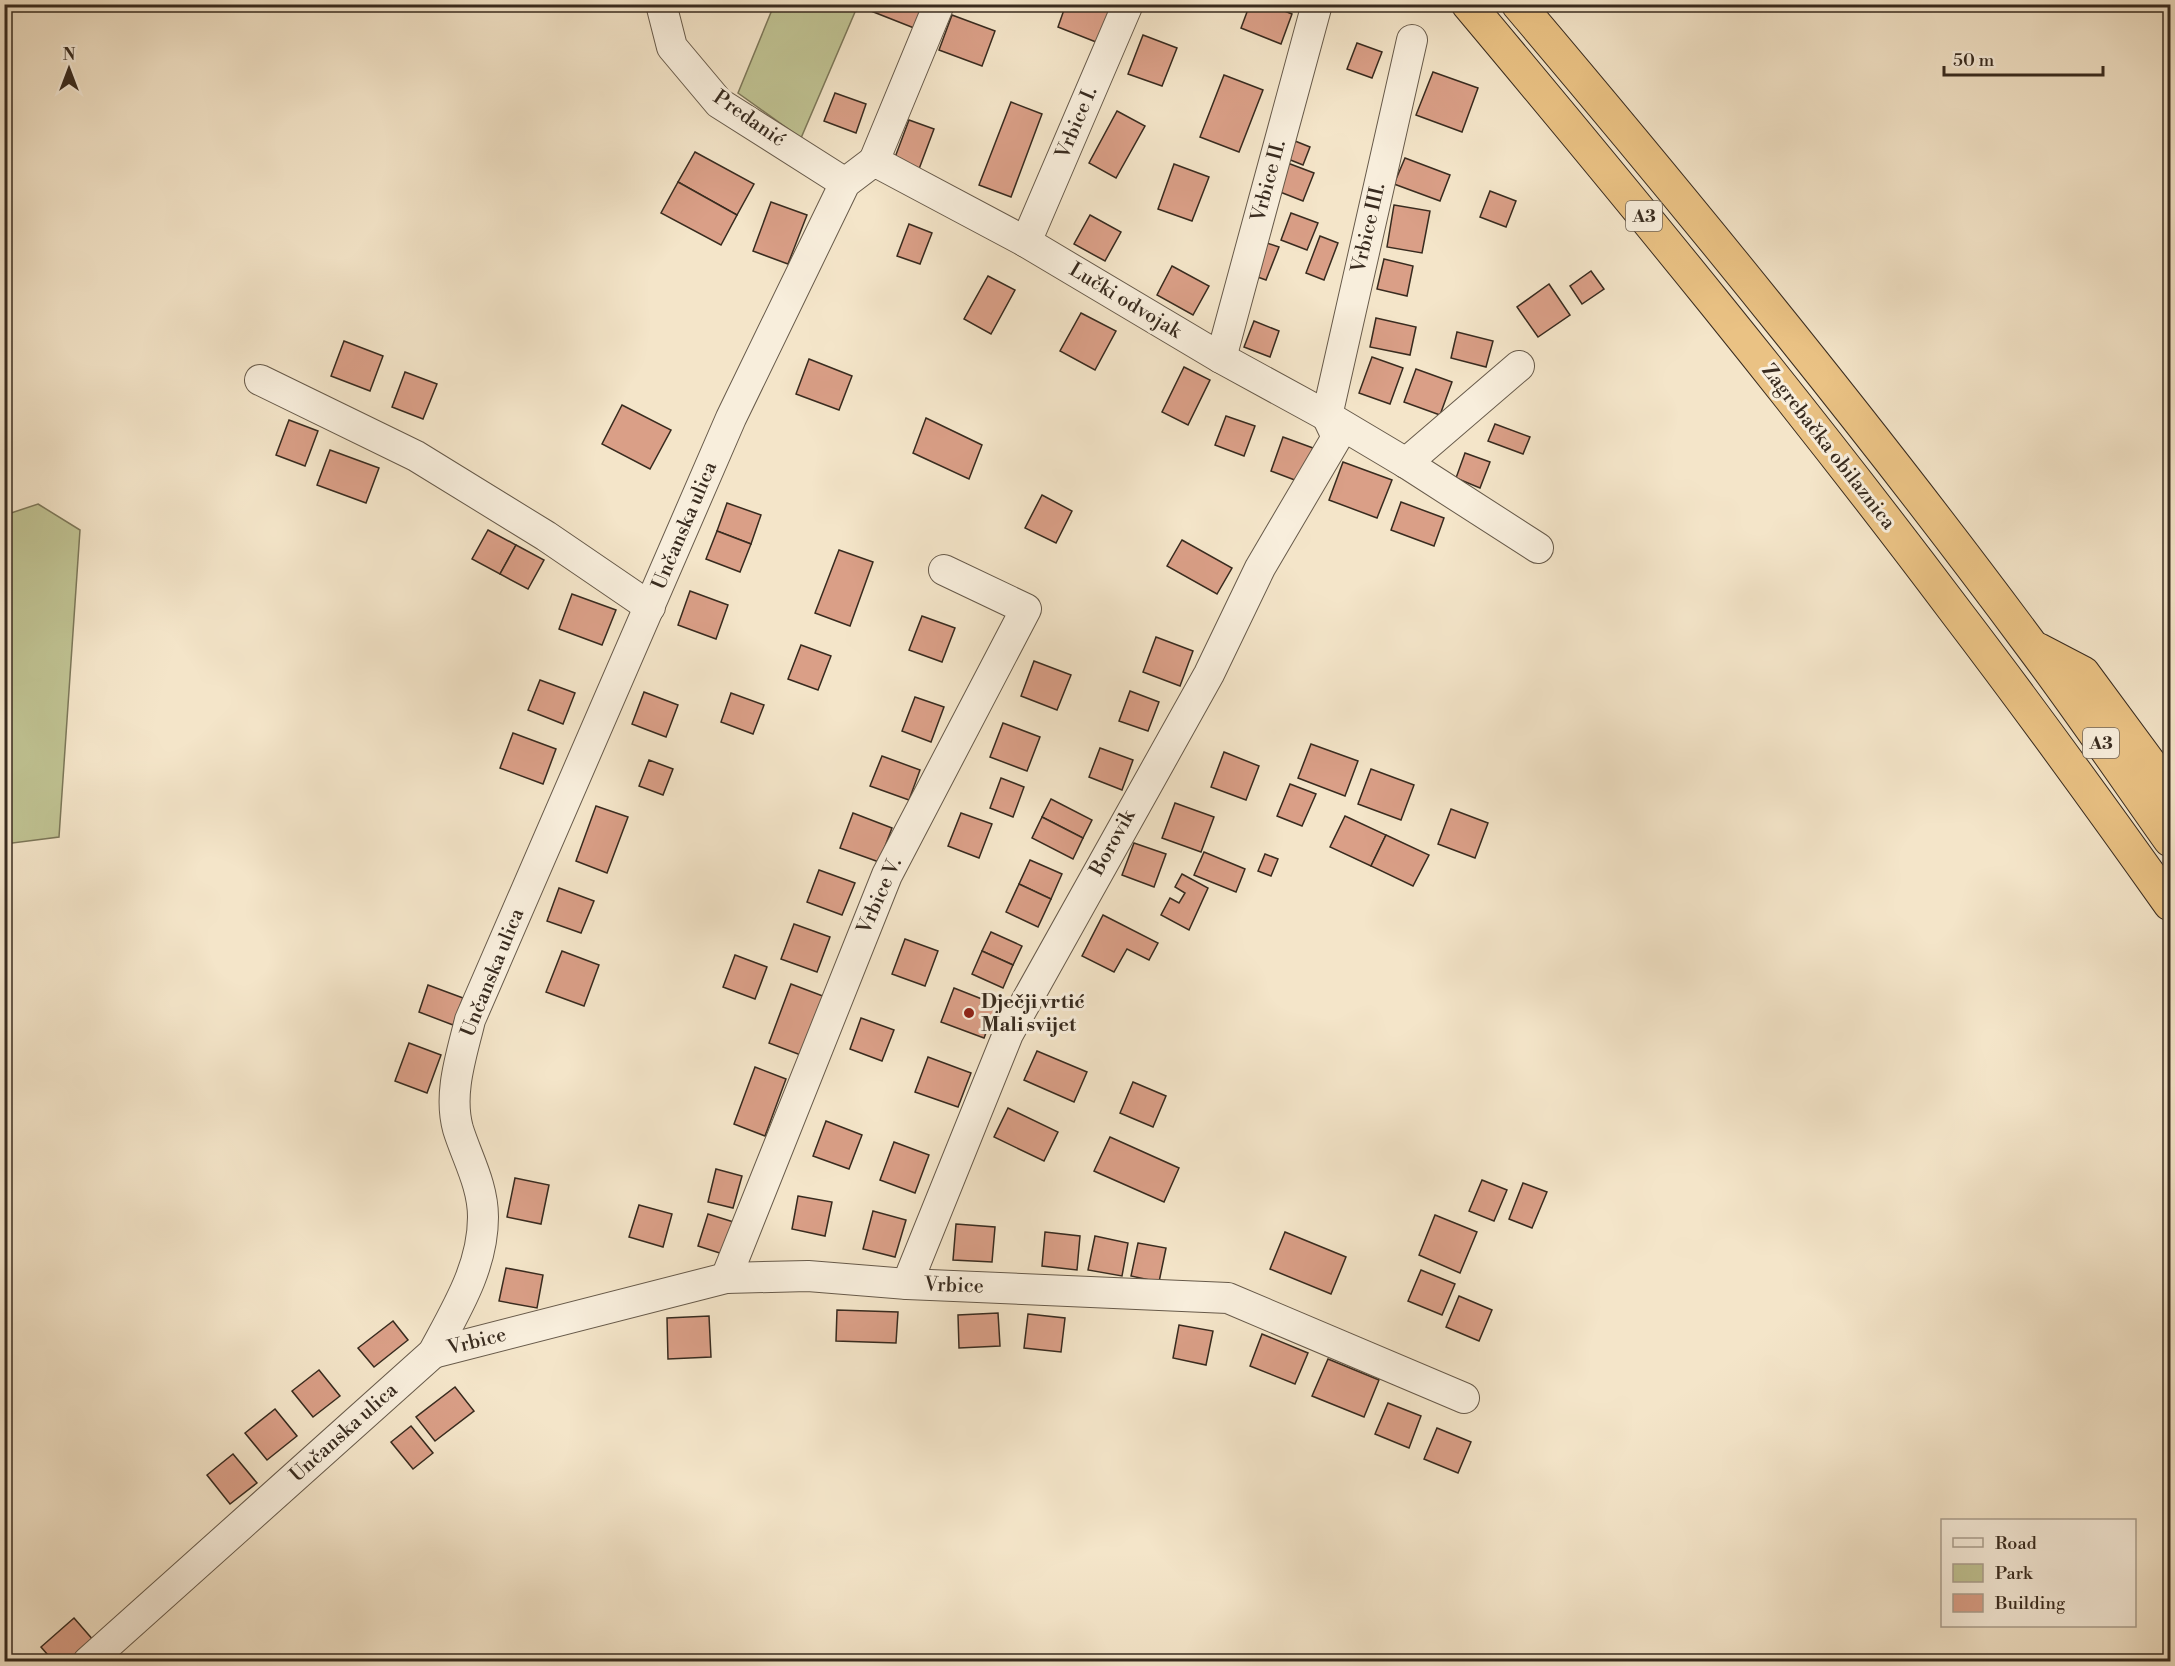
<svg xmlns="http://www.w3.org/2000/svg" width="2175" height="1666" viewBox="0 0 2175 1666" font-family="'Libre Bodoni',serif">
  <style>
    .green { fill: #c0c393; stroke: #7c7759; stroke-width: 1.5 }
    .building { fill: #da9f87; stroke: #382b1f; stroke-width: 1.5 }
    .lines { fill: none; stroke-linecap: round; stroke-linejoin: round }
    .minor-casing { stroke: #675a4a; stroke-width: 32 }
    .highway-casing { stroke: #382b1f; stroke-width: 35 }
    .minor { stroke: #f8eedc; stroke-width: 30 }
    .highway { stroke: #eac284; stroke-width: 33 }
    .poi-dot { fill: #8f2418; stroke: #f8eedc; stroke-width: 2 }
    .labels { text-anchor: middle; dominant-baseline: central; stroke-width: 6; stroke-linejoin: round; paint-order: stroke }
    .shield { fill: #f8eedc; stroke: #726658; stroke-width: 1.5 }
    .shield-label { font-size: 18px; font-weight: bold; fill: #382b1f }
    .street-label { font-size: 20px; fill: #382b1f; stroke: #f8eedc }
    .poi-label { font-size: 20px; font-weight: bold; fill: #382b1f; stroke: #f8eedc; text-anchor: start }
  </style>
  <rect width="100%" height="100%" fill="#f4e5c9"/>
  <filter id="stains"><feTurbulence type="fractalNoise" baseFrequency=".00333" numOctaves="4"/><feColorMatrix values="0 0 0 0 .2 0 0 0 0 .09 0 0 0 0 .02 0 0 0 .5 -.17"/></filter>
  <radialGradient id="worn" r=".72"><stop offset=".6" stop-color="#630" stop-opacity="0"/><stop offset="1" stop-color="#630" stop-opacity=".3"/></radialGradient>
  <g class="green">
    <path d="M774 5H858L801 138 738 93Z"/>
    <path d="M38 504 80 530 59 837 5 844V515Z"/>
  </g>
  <g class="building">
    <path d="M874 4H923L914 28 871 11Z"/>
    <path d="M1066 4H1103L1114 9 1101 44 1058 27Z"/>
    <path d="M1250 4H1267L1292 14 1281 44 1241 28Z"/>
    <path d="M952 15 995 31 982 66 939 50Z"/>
    <path d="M1143 35 1177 48 1162 86 1128 74Z"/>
    <path d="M1357 43 1382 52 1372 78 1347 69Z"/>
    <path d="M1433 72 1478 88 1462 132 1416 115Z"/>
    <path d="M1224 75 1263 90 1239 152 1200 137Z"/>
    <path d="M835 93 866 104 856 133 824 121Z"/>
    <path d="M1011 102 1042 114 1011 197 979 185Z"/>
    <path d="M1117 111 1145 126 1116 178 1089 163Z"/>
    <path d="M909 120 934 129 919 169 894 160Z"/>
    <path d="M1290 139 1310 147 1303 165 1283 157Z"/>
    <path d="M695 152 754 184 737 215 678 182Z"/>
    <path d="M1405 158 1450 175 1440 201 1394 184Z"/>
    <path d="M1285 162 1314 173 1303 201 1275 190Z"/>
    <path d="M1174 164 1209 177 1192 221 1158 209Z"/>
    <path d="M678 182 737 215 721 245 661 213Z"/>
    <path d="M1490 191 1516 201 1506 227 1480 217Z"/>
    <path d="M771 202 807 215 788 264 753 251Z"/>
    <path d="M1394 205 1430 211 1422 253 1387 247Z"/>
    <path d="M1291 213 1318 223 1307 250 1281 240Z"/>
    <path d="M1090 215 1121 232 1105 261 1074 244Z"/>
    <path d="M909 224 932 233 920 264 897 256Z"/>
    <path d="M1320 236 1338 243 1324 280 1306 273Z"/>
    <path d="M1264 242 1279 247 1266 280 1252 275Z"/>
    <path d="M1384 259 1413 266 1407 296 1377 289Z"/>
    <path d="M1172 266 1209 286 1193 315 1157 295Z"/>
    <path d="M1591 271 1604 289 1582 304 1570 286Z"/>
    <path d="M988 276 1015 290 991 334 964 319Z"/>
    <path d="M1549 284 1570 315 1538 337 1517 307Z"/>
    <path d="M1081 313 1116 331 1095 370 1060 351Z"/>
    <path d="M1376 318 1416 327 1410 355 1370 347Z"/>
    <path d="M1254 321 1279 331 1270 357 1244 347Z"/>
    <path d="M1457 332 1493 341 1486 367 1451 358Z"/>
    <path d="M344 341 383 356 370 391 331 376Z"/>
    <path d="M1372 357 1403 368 1390 404 1359 393Z"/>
    <path d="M809 359 852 376 839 410 796 394Z"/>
    <path d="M1184 367 1210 380 1188 425 1162 412Z"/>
    <path d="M1416 369 1452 382 1440 415 1404 402Z"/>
    <path d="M405 372 437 384 423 419 392 407Z"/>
    <path d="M622 405 671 430 650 469 602 444Z"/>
    <path d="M1226 416 1255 426 1244 456 1215 445Z"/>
    <path d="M926 418 982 445 969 479 913 453Z"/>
    <path d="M289 420 318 431 305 466 276 455Z"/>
    <path d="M1495 424 1530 437 1523 454 1488 441Z"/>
    <path d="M1283 437 1313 448 1300 482 1271 471Z"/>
    <path d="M330 450 379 468 366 503 317 485Z"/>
    <path d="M1465 453 1490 462 1480 488 1456 478Z"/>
    <path d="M1343 462 1392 480 1377 518 1329 500Z"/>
    <path d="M1042 495 1072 511 1056 543 1025 528Z"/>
    <path d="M1401 502 1444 518 1434 546 1391 530Z"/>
    <path d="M727 503 761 515 751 544 717 531Z"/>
    <path d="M488 530 516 545 500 574 472 559Z"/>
    <path d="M717 531 751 544 740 572 706 559Z"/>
    <path d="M1182 540 1232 568 1217 594 1167 566Z"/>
    <path d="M516 545 544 560 528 589 500 574Z"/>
    <path d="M839 550 873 562 850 626 815 613Z"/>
    <path d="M690 591 728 605 716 639 678 625Z"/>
    <path d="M572 594 616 610 602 645 559 629Z"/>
    <path d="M922 616 955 628 942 662 909 650Z"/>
    <path d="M1156 637 1193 651 1180 686 1143 672Z"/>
    <path d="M801 645 831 656 818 690 788 679Z"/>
    <path d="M1034 661 1071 675 1057 710 1021 696Z"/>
    <path d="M540 680 575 693 563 724 528 710Z"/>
    <path d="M1130 691 1159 702 1148 731 1119 721Z"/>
    <path d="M644 692 678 705 666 737 632 724Z"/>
    <path d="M731 693 764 705 753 734 721 722Z"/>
    <path d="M915 697 944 707 931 742 902 731Z"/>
    <path d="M1003 723 1040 737 1027 771 990 757Z"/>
    <path d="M513 733 556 749 543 784 500 768Z"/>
    <path d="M1311 744 1358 761 1345 796 1298 778Z"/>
    <path d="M1100 748 1133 760 1122 790 1089 777Z"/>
    <path d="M1224 752 1259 766 1246 800 1211 787Z"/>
    <path d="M882 756 920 770 909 800 870 786Z"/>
    <path d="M649 760 673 769 663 795 639 786Z"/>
    <path d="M1371 769 1414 785 1401 820 1358 804Z"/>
    <path d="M1001 778 1024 787 1013 817 990 808Z"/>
    <path d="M1290 784 1316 794 1302 826 1277 816Z"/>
    <path d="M1051 799 1092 820 1083 838 1042 817Z"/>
    <path d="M1175 803 1214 817 1201 852 1162 838Z"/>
    <path d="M596 806 628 817 607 873 576 861Z"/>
    <path d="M1451 809 1488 823 1475 858 1438 844Z"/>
    <path d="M853 813 892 828 879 862 840 848Z"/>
    <path d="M961 813 992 824 979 858 948 846Z"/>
    <path d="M1345 816 1386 835 1371 866 1330 847Z"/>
    <path d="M1042 817 1083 838 1073 859 1032 838Z"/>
    <path d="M1386 835 1429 855 1413 886 1371 866Z"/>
    <path d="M1134 843 1166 854 1154 887 1122 875Z"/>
    <path d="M1204 852 1245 869 1236 892 1194 875Z"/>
    <path d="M1265 854 1278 859 1271 876 1258 871Z"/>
    <path d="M1030 860 1062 874 1051 899 1019 884Z"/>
    <path d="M819 870 855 883 842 915 807 902Z"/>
    <path d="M1182 874 1208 888 1189 930 1161 915 1170 898 1179 903 1185 893 1175 887Z"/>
    <path d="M1019 884 1051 899 1038 927 1006 912Z"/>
    <path d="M559 888 594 901 581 933 547 921Z"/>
    <path d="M1103 915 1158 943 1149 960 1127 949 1114 972 1082 956Z"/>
    <path d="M794 924 830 937 817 972 781 959Z"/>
    <path d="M991 932 1022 946 1013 965 982 951Z"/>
    <path d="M905 939 938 951 925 986 892 974Z"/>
    <path d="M562 951 599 965 584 1006 546 992Z"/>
    <path d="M982 951 1013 965 1003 988 972 974Z"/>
    <path d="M735 955 767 967 755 999 723 987Z"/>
    <path d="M791 984 828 998 806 1057 769 1043Z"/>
    <path d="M428 985 463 998 453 1025 419 1012Z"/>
    <path d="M954 988 997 1005 984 1038 941 1022Z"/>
    <path d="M861 1018 894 1030 882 1061 850 1049Z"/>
    <path d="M409 1043 441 1055 427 1093 395 1081Z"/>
    <path d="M1037 1051 1087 1072 1074 1102 1024 1080Z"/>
    <path d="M928 1057 971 1073 958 1107 915 1092Z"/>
    <path d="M755 1067 786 1079 765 1136 734 1124Z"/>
    <path d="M1133 1082 1166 1096 1153 1127 1120 1113Z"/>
    <path d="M1008 1108 1058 1132 1044 1161 994 1137Z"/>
    <path d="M826 1121 862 1135 849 1169 813 1156Z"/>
    <path d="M1110 1137 1179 1168 1164 1202 1094 1171Z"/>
    <path d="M894 1142 929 1155 915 1193 880 1180Z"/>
    <path d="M716 1169 742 1176 733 1208 708 1202Z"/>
    <path d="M515 1178 549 1185 541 1224 507 1217Z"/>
    <path d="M1482 1180 1507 1190 1494 1221 1469 1211Z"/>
    <path d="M1523 1183 1547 1192 1532 1228 1509 1219Z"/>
    <path d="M798 1196 832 1202 825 1236 792 1229Z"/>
    <path d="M639 1205 672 1214 663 1247 629 1237Z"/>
    <path d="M873 1211 906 1220 895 1257 863 1249Z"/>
    <path d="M708 1214 740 1224 729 1256 698 1246Z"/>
    <path d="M1435 1215 1477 1232 1460 1273 1419 1255Z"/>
    <path d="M956 1224 995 1227 992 1262 953 1260Z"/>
    <path d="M1045 1232 1080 1236 1077 1270 1042 1266Z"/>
    <path d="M1285 1232 1346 1257 1331 1294 1270 1269Z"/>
    <path d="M1095 1236 1128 1243 1122 1276 1088 1270Z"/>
    <path d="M1138 1243 1166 1248 1159 1282 1131 1276Z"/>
    <path d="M506 1268 543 1275 537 1308 499 1301Z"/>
    <path d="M1421 1270 1455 1284 1442 1315 1408 1301Z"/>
    <path d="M1459 1296 1492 1310 1479 1341 1446 1327Z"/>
    <path d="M837 1310 898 1312 896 1343 836 1341Z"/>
    <path d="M998 1313 1000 1346 959 1348 958 1315Z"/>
    <path d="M1028 1314 1065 1318 1061 1352 1024 1348Z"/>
    <path d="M709 1316 711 1357 668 1359 667 1318Z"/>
    <path d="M393 1321 408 1340 374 1367 358 1348Z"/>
    <path d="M1179 1325 1213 1331 1206 1365 1173 1358Z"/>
    <path d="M1262 1334 1308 1353 1295 1384 1250 1366Z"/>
    <path d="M1328 1359 1379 1380 1364 1417 1312 1396Z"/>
    <path d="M319 1370 340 1396 313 1417 292 1391Z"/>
    <path d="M455 1387 474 1411 435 1441 416 1417Z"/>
    <path d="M1388 1403 1421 1416 1409 1448 1375 1434Z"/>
    <path d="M275 1409 297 1436 267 1460 245 1433Z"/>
    <path d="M411 1426 433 1453 413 1469 391 1442Z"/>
    <path d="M1437 1428 1471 1442 1458 1473 1424 1459Z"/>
    <path d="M233 1454 257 1483 230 1504 207 1475Z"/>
    <path d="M74 1618 94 1641 70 1662H54L41 1647Z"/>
  </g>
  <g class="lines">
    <g class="minor-casing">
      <g id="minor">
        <path d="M661 4 672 47 719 103 845 183"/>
        <path d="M874 161 939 4"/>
        <path d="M1026 242 1128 4"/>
        <path d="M1221 358 1317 4"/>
        <path d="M260 380 416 456 546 536 650 607"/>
        <path d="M1406 463 1519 366"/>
        <path d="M726 1278 887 875 1026 609 944 570"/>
        <path d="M907 1284 1008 1034 1209 674 1260 568 1337 437 1327 416 1412 40"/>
        <path d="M433 1353 726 1278 808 1276 907 1284 1228 1298 1464 1398"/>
        <path d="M88 1662 433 1353C456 1310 483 1267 483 1217 483 1185 467 1158 458 1129 448 1093 462 1054 470 1020L731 418 845 183 874 161 1026 242 1221 358 1327 416 1406 463 1538 548"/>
      </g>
    </g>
    <g class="highway-casing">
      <g id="highway">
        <path d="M1468 4C1634 202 1798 402 1953 608 2027 705 2099 804 2170 904"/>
        <path d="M1518 4C1695 213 1868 425 2031 645 2079 709 2124 775 2170 840"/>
        <path d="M2039 650 2083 673 2170 791"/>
      </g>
    </g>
    <use href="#minor" class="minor"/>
    <use href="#highway" class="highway"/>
  </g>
  <circle class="poi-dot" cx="969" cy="1013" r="6"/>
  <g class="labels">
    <g class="shield">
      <rect x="1626" y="201" width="36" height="30" rx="4.5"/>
      <rect x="2083" y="728" width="36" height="30" rx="4.5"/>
    </g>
    <g class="shield-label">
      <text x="1644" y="216">A3</text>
      <text x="2101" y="743">A3</text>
    </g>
    <g class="street-label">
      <text transform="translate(749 119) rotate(35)">Predanić</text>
      <text transform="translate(1077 123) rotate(-67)">Vrbice I.</text>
      <text transform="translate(1269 181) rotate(-75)">Vrbice II.</text>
      <text transform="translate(1369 228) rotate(-77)">Vrbice III.</text>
      <text transform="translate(1125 301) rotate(31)">Lučki odvojak</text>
      <text transform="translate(1828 447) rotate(52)">Zagrebačka obilaznica</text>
      <text transform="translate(685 526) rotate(-67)">Unčanska ulica</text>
      <text transform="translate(1113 843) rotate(-61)">Borovik</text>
      <text transform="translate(880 896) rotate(-66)">Vrbice V.</text>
      <text transform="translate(493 973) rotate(-68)">Unčanska ulica</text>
      <text transform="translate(954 1286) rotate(2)">Vrbice</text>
      <text transform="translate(477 1342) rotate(-14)">Vrbice</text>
      <text transform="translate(344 1433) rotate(-42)">Unčanska ulica</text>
    </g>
    <g class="poi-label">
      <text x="981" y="1002">Dječji vrtić<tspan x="981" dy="23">Mali svijet</tspan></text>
    </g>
  </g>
  <rect width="2175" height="1666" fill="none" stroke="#f4e5c9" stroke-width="24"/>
  <rect x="6" y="6" width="2163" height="1654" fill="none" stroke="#382b1f" stroke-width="3"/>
  <rect x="12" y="12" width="2151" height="1642" fill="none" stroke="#382b1f" stroke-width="1.5"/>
  <rect x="1941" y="1519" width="195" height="108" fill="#f8eedc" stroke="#aba090" stroke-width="1.5"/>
  <rect x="1953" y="1538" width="30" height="9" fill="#f8eedc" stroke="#aba090" stroke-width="1.5"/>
  <text x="1995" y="1549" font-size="18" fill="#382b1f">Road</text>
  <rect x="1953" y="1564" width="30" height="18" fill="#c0c393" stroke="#aba090" stroke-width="1.5"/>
  <text x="1995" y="1579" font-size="18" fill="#382b1f">Park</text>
  <rect x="1953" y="1594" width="30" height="18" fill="#da9f87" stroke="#aba090" stroke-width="1.5"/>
  <text x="1995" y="1609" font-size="18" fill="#382b1f">Building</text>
  <g transform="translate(69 69)" stroke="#f8eedc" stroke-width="4.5" paint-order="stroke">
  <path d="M0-4.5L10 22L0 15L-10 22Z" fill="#382b1f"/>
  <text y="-9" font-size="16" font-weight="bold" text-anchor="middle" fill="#382b1f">N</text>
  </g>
  <path d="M1944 66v9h159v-9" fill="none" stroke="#382b1f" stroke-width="3"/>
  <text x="1953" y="66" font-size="18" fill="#382b1f" stroke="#f8eedc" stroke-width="4.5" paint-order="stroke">50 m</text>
  <rect width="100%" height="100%" filter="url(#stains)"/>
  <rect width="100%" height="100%" fill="url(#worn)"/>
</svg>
